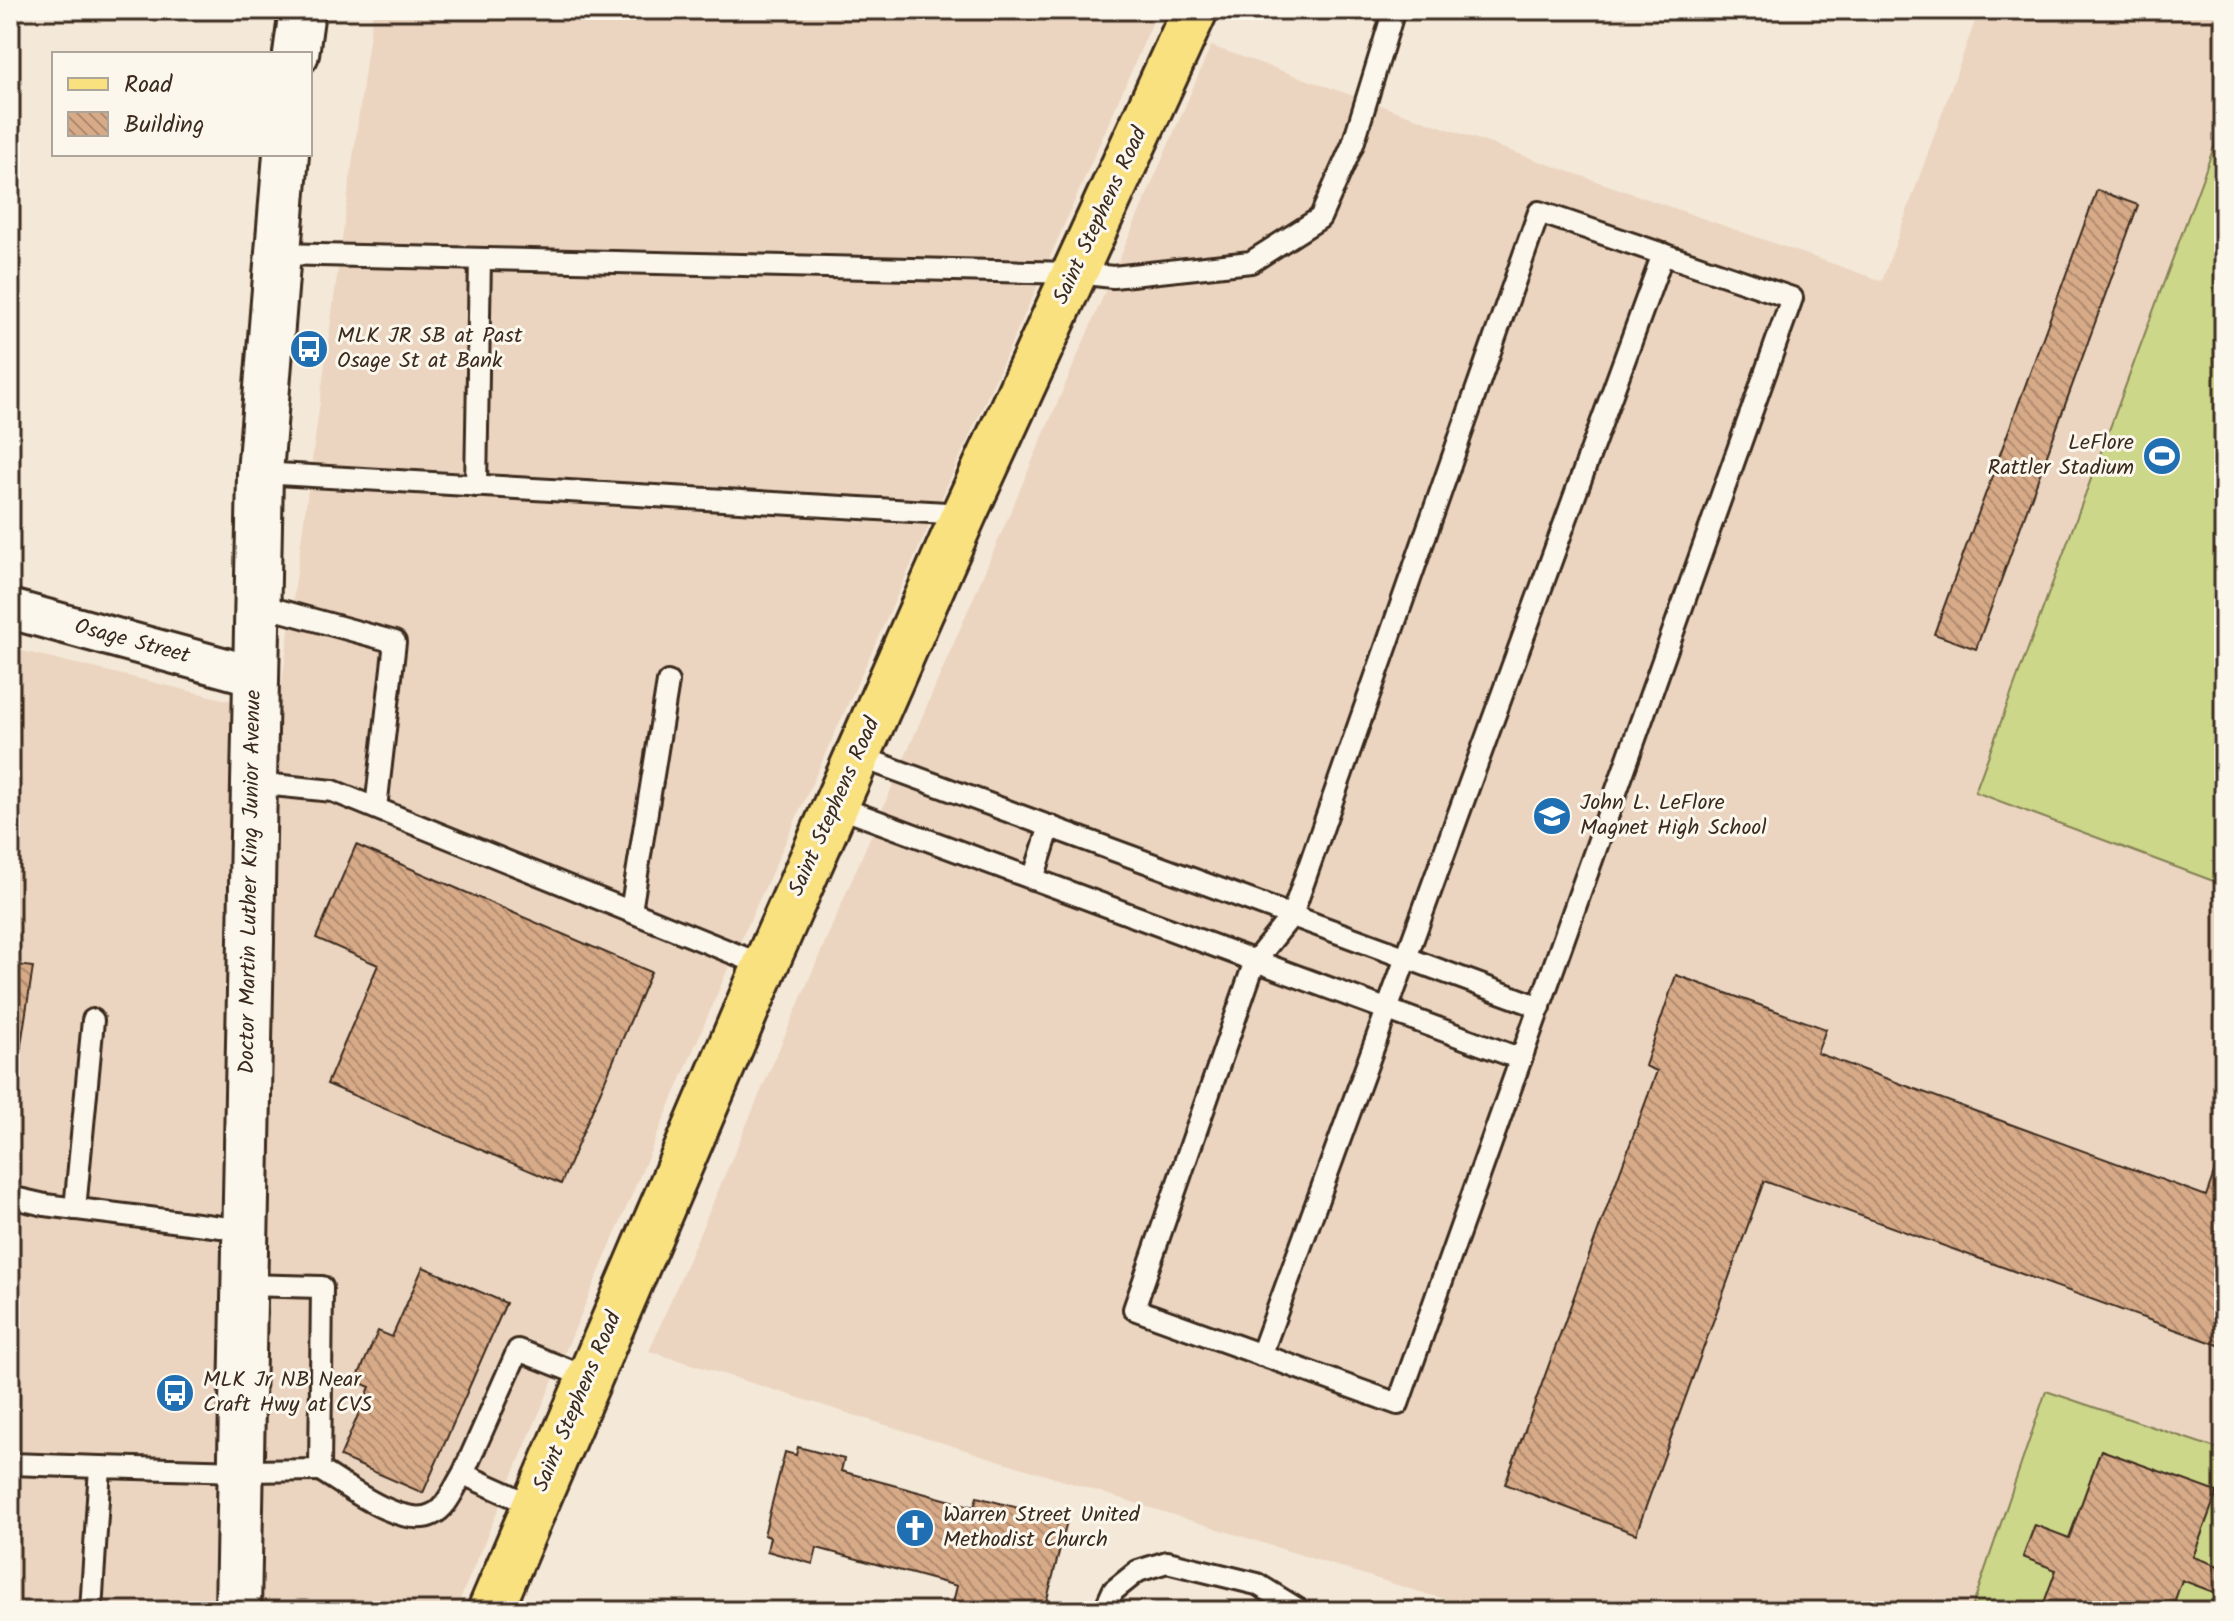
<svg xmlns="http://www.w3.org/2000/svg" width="2234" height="1621" viewBox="0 0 2234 1621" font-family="Kalam,sans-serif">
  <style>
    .built { fill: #ebd5c0 }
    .grass { fill: #ccd78a; stroke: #848054; stroke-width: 2 }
    .building { fill: url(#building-back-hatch); stroke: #3b2a1e; stroke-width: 2 }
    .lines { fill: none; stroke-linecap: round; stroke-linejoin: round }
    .lane-casing { stroke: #3b2a1e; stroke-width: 26 }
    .street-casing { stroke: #3b2a1e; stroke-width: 44 }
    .secondary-casing { stroke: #3b2a1e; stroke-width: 50 }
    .primary-casing { stroke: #3b2a1e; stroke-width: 50 }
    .lane { stroke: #fbf7ec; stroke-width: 20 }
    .street { stroke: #fbf7ec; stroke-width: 38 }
    .secondary { stroke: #fbf7ec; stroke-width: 44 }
    .primary { stroke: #fae180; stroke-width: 44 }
    .labels { text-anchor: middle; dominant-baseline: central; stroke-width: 6; stroke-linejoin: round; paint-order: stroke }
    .street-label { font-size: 22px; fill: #3b2a1e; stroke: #fbf7ec }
    .poi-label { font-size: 22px; fill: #3b2a1e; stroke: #fbf7ec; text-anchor: start }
  </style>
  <defs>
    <pattern id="building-back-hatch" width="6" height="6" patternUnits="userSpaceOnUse" patternTransform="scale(2)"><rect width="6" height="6" fill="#d7aa88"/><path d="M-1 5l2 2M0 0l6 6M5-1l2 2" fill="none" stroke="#b08b6f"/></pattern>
  </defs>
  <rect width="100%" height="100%" fill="#f4e8d8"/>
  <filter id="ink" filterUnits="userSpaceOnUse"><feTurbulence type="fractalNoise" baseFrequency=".0125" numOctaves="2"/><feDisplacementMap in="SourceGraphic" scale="16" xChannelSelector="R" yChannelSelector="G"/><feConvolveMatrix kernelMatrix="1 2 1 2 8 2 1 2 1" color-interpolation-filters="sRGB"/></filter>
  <g filter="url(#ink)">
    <g class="built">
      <path d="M373 10H1158L1033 296 727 971 455 1611H10V648L278 712Z"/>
      <path d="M1979 10H2224V1611H1491L1426 1594 649 1351 1211 46 1882 281Z"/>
    </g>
    <g class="grass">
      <path d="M2224 120V885L1975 792Z"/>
      <path d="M2046 1391 2224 1451V1568L2193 1557 2217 1492 2101 1450 2069 1538 2034 1526 2023 1557 2056 1570 2041 1611H1971Z"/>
      <path d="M2182 1580 2224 1596V1611H2171Z"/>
    </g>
    <g class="building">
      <path d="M2097 190 2138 205 1976 649 1934 634Z"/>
      <path d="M356 845 651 972 561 1184 327 1084 378 965 316 938Z"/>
      <path d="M10 964 33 967 10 1116Z"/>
      <path d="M1676 975 1826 1029 1817 1053 2206 1196 2224 1144V1347L1764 1181 1636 1534 1505 1484 1657 1071 1645 1066Z"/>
      <path d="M423 1267 506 1303 423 1493 340 1457 370 1387 356 1381 378 1331 392 1337Z"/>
      <path d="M798 1447 844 1459 841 1471 974 1507 977 1497 1067 1521 1044 1611H951L957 1586 817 1548 813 1564 767 1551 770 1537 764 1535 785 1452 796 1455Z"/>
      <path d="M2101 1450 2217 1492 2193 1557 2224 1568V1596L2182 1580 2171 1611H2041L2056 1570 2023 1557 2035 1525 2069 1538Z"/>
    </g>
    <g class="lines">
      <g class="lane-casing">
        <g id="lane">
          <path d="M1539 212 1792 298 1398 1404 1134 1309 1255 961 1292 915Z"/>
          <path d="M278 254 1075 273 1113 277 1251 262 1320 218 1353 144 1394 10"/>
          <path d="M260 473 964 514"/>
          <path d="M476 486 480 259"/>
          <path d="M256 604 395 642 376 808"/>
          <path d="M858 756 1540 1007"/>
          <path d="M253 783 333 791 765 966"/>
          <path d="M836 806 1521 1059"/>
          <path d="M1033 879 1050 826"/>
          <path d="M631 911 668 682"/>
          <path d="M10 1197 45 1205 245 1230"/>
          <path d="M75 1209 93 1020"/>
          <path d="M1261 1355 1663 254"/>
          <path d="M10 1464 100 1467"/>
          <path d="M320 1470C345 1485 403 1530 433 1514 447 1508 455 1486 463 1474"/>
          <path d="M534 1506 463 1474 518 1350 589 1378"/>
          <path d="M91 1611 100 1467 241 1471 320 1470 322 1287 244 1285"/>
          <path d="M1104 1611 1113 1591 1138 1571 1167 1562 1257 1584 1301 1611"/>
        </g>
      </g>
      <g class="street-casing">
        <path id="street" d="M10 609 255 676"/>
      </g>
      <g class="secondary-casing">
        <g id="secondary">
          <path d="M296 54 302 10"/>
          <path d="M238 1611 260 473 286 154"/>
        </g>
      </g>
      <g class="primary-casing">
        <path id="primary" d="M490 1611 765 966 964 514 1195 10"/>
      </g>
      <use href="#lane" class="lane"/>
      <use href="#street" class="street"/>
      <use href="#secondary" class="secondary"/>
      <use href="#primary" class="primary"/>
    </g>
  </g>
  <defs>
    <g id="bus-disc" transform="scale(2)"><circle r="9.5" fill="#1f6fb2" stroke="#fbf7ec"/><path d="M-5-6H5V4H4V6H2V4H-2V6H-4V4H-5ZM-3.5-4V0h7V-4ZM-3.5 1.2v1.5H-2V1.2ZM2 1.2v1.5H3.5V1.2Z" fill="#fff"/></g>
    <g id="stadium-disc" transform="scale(2)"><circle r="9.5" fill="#1f6fb2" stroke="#fbf7ec"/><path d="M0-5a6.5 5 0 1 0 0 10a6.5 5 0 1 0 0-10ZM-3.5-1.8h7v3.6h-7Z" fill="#fff"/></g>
    <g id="school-disc" transform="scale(2)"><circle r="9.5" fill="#1f6fb2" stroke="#fbf7ec"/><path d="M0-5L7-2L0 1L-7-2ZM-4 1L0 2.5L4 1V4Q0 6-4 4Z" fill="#fff"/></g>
    <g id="church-disc" transform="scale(2)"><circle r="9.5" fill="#1f6fb2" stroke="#fbf7ec"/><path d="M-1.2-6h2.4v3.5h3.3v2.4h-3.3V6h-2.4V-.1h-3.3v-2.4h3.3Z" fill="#fff"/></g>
  </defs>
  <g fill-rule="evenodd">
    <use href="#bus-disc" x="309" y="349"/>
    <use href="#stadium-disc" x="2162" y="456"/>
    <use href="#school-disc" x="1552" y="816"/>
    <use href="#bus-disc" x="175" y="1393"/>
    <use href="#church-disc" x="915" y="1528"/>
  </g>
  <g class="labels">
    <g class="street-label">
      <text transform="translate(1101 216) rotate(-65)">Saint Stephens Road</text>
      <text transform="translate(132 642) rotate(15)">Osage Street</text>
      <text transform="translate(835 807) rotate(-66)">Saint Stephens Road</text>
      <text transform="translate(251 882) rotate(-89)">Doctor Martin Luther King Junior Avenue</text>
      <text transform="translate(578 1402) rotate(-67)">Saint Stephens Road</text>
    </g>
    <g class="poi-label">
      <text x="337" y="336">MLK JR SB at Past<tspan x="337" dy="25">Osage St at Bank</tspan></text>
      <text x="2134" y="443" text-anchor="end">LeFlore<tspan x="2134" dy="25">Rattler Stadium</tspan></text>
      <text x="1580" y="803">John L. LeFlore<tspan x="1580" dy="25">Magnet High School</tspan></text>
      <text x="203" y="1380">MLK Jr NB Near<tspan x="203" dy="25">Craft Hwy at CVS</tspan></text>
      <text x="943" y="1515">Warren Street United<tspan x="943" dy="25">Methodist Church</tspan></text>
    </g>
  </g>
  <rect width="2234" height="1621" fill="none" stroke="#fbf7ec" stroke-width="40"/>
  <rect x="20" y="20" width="2194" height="1581" fill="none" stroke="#3b2a1e" stroke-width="3" filter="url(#ink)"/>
  <rect x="52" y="52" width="260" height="104" fill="#fbf7ec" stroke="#aea59a" stroke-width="2"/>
  <rect x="68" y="78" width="40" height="12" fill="#fae180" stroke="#aea59a" stroke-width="2"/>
  <text x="124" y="92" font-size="24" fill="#3b2a1e">Road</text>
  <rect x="68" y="112" width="40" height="24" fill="url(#building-back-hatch)" stroke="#aea59a" stroke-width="2"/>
  <text x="124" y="132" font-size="24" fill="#3b2a1e">Building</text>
</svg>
